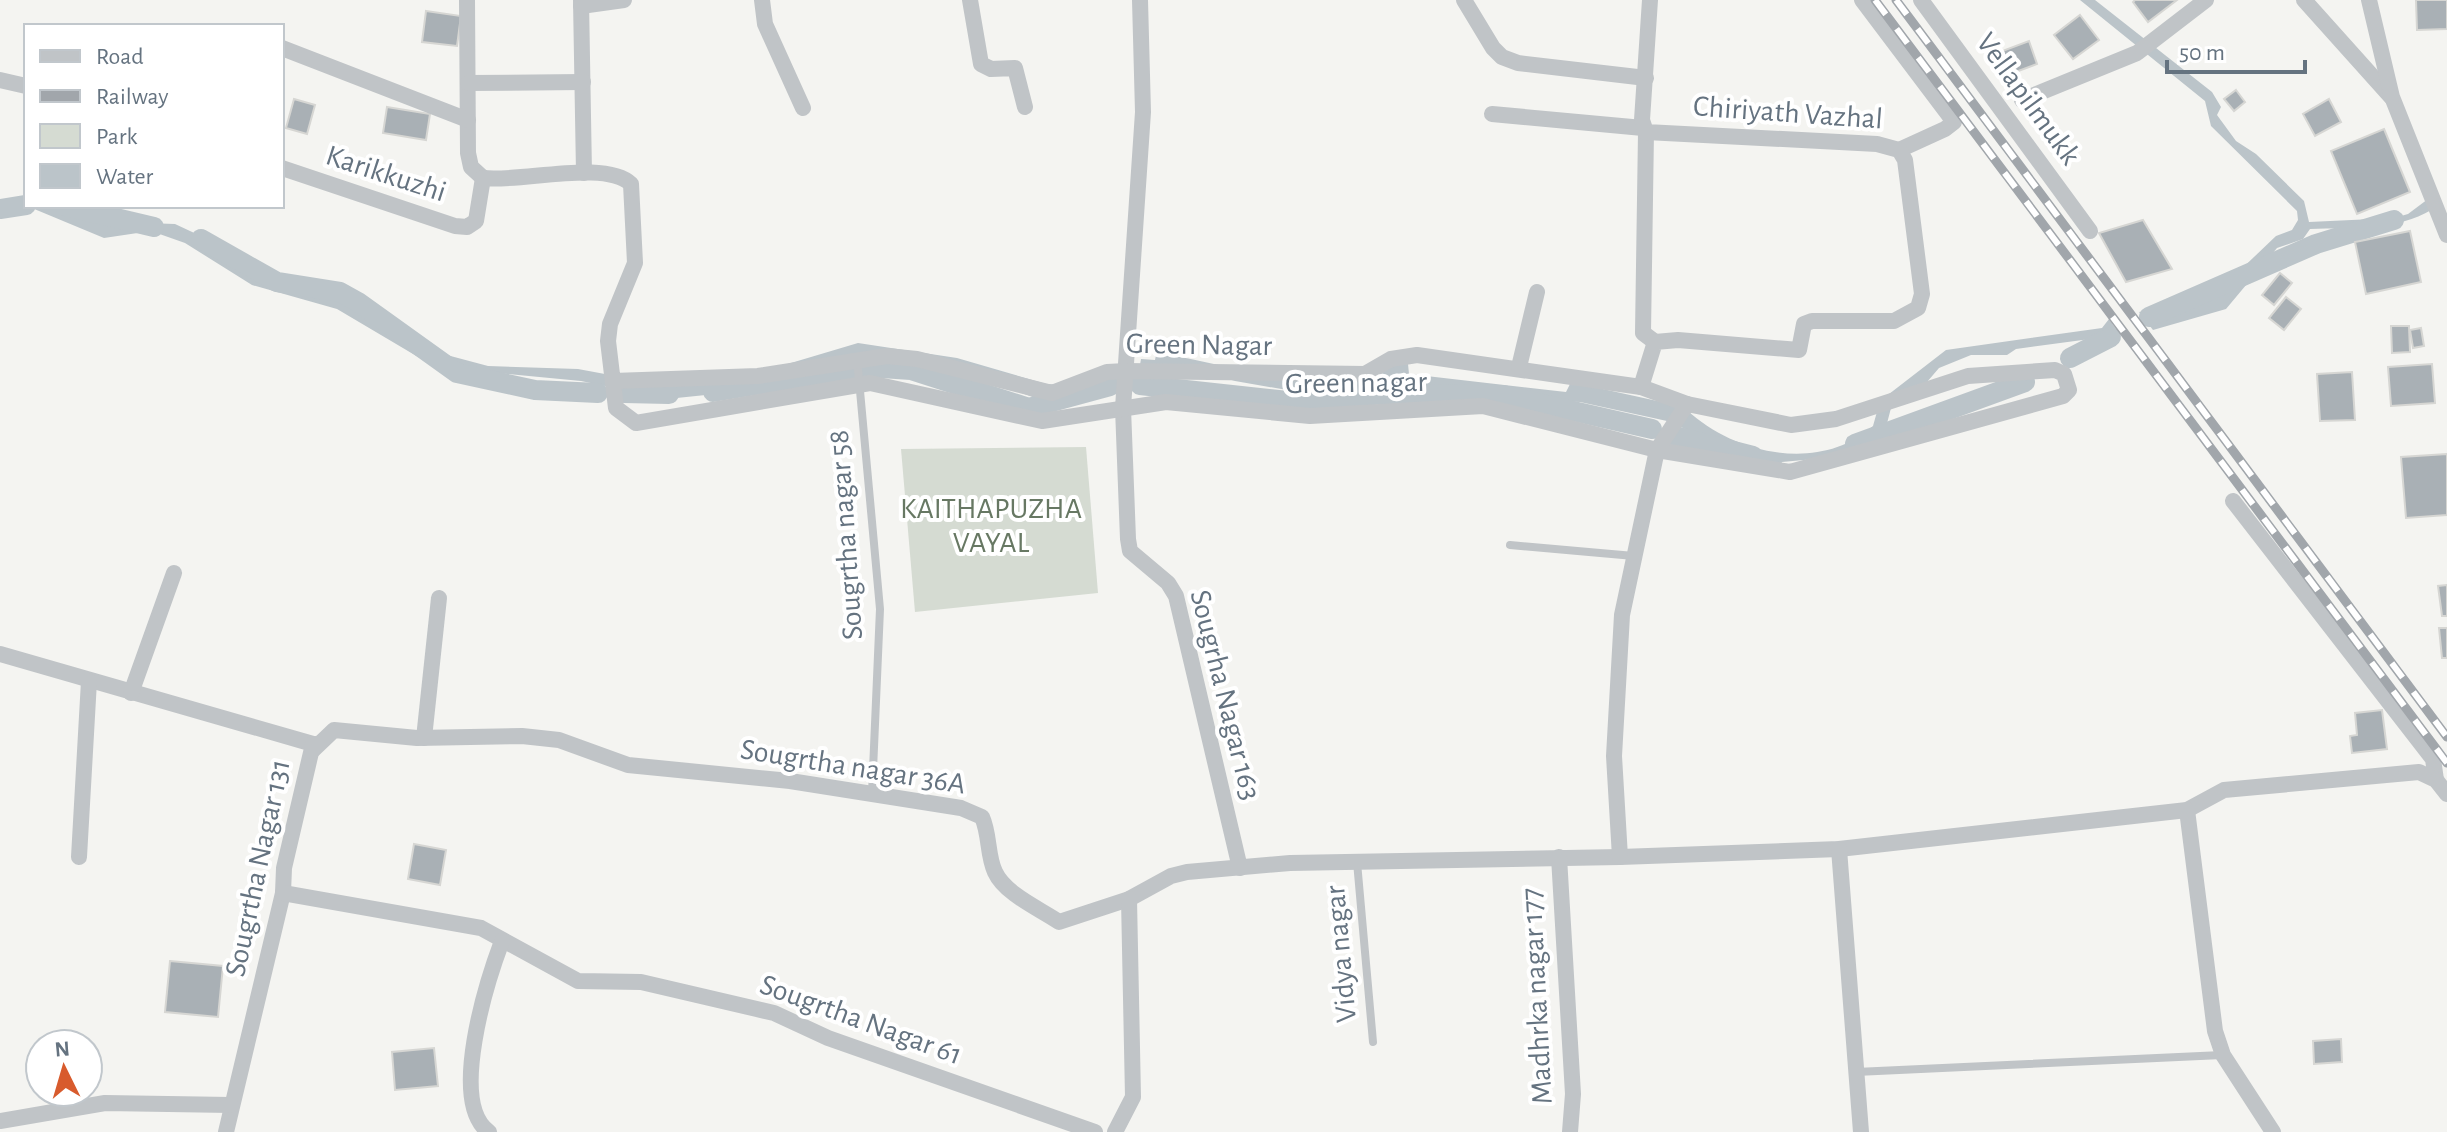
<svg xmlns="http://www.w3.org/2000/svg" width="2447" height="1132" viewBox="0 0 2447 1132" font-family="'Alegreya Sans',sans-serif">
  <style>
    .green { fill: #d5dbd2 }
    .water { fill: #bbc4c9 }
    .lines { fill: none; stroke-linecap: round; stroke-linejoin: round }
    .canal { stroke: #bbc4c9; stroke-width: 20 }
    .building { fill: #a9b0b5; stroke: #d6d6d3; stroke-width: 2 }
    .lane { stroke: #c0c4c7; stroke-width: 8 }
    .street { stroke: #c0c4c7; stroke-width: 16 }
    .rail-casing { stroke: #a1a6ab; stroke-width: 9 }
    .rail { stroke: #fff; stroke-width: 6; stroke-dasharray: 18; stroke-linecap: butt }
    .labels { text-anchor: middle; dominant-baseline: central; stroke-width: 8; stroke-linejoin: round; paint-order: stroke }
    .street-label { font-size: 30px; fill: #657380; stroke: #fff }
    .park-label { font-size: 30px; fill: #677863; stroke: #fff }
  </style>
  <rect width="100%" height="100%" fill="#f4f4f1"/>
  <path class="green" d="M1086 447 1098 593 915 612 901 449Z"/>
  <g class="water">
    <path d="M2080 0H2095L2212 92 2221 107 2217 115 2236 141 2256 154 2304 201 2309 222 2394 218 2408 214 2428 199 2433 209C2394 232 2353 227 2310 229L2303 239 2277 248 2226 309 2153 330 2139 312 2210 299 2276 236 2292 230 2298 220 2297 211 2211 126 2205 101Z"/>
    <path d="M27 206H56L88 221 175 224 205 238 251 269 340 296 428 350 488 366 578 369 621 377 764 371 858 343 957 358 1046 384 1067 385 1099 378 1131 380 1049 403 956 369 882 356 725 393 667 399 581 381 435 367 337 309 252 285 185 243 151 231 104 238Z"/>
    <path d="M2109 319 2120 335 2016 349 2007 355H1971L1939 368 1927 382 1891 408 1885 431 1872 442 1836 457 1782 462 1780 466 1755 464 1677 425 1687 410C1735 455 1821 473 1873 426L1880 401 1946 350 2102 328Z"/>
    <path d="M1156 355C1186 355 1212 366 1241 368 1297 372 1353 369 1408 364L1409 374 1566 392 1571 382 1680 406 1667 421 1580 402 1499 399 1441 388 1388 386 1343 393 1293 391 1235 381 1194 369 1139 371 1141 359 1155 360Z"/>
  </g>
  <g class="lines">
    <g class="canal">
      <path d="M65 206 154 227"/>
      <path d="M0 209 26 205"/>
      <path d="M201 239 277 282 340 292 358 302 457 373 535 390 598 393"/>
      <path d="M2149 317 2316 244 2394 220"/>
      <path d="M2070 358 2111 337"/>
      <path d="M1140 385 1306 403 1382 394 1503 395 1652 429"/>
      <path d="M713 392 867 367 911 370 1029 408 1110 386"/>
      <path d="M624 393 669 394"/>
      <path d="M1675 436 1753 456"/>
      <path d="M1855 444 2025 382"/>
    </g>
  </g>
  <g class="building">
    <path d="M2135 0H2177L2148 22 2133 2Z"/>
    <path d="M2416 0H2447V29L2417 30Z"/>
    <path d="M426 11 461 16 457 46 422 42Z"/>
    <path d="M2080 15 2099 40 2073 59 2054 35Z"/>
    <path d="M2029 41 2037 64 2005 76 1997 53Z"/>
    <path d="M2236 90 2245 102 2234 111 2224 99Z"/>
    <path d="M294 99 315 105 307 134 286 128Z"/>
    <path d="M2329 99 2341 122 2315 136 2303 114Z"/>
    <path d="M387 107 430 114 426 140 383 133Z"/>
    <path d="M2384 129 2410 192 2357 214 2331 151Z"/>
    <path d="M2143 220 2172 269 2126 282 2099 233Z"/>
    <path d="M2410 231 2421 282 2366 294 2355 242Z"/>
    <path d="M2280 273 2292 283 2274 305 2262 295Z"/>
    <path d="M2286 297 2301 309 2284 330 2269 318Z"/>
    <path d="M2391 326H2409L2410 352 2392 353Z"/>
    <path d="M2421 328 2424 346 2413 348 2410 330Z"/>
    <path d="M2432 364 2435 403 2391 406 2388 367Z"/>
    <path d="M2352 372 2355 420 2320 421 2317 374Z"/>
    <path d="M2447 454V515L2406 518 2401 457Z"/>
    <path d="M2447 585V616H2442L2438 586Z"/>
    <path d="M2439 628H2447V658H2442Z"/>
    <path d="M2382 710 2387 749 2352 753 2350 736 2357 735 2355 713Z"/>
    <path d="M414 844 446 850 440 885 408 879Z"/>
    <path d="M170 961 223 966 218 1017 165 1012Z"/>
    <path d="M2341 1039 2342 1062 2314 1064 2313 1041Z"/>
    <path d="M434 1048 438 1086 395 1090 392 1052Z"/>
  </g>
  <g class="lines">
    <g class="lane">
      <path d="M858 369 880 609 872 793"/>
      <path d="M1510 545 1634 556"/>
      <path d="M1357 862 1373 1042"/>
      <path d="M1856 1072 2222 1055"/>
    </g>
    <g class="street">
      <path d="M467 0 468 153 471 167 483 178"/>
      <path d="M581 0 584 173"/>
      <path d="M762 0 765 24 803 108"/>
      <path d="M970 0 981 64 991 69 1015 68 1025 107"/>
      <path d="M1140 0 1143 112 1123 408 1128 539 1130 551 1168 583 1176 596 1240 868"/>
      <path d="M1464 0 1493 48 1502 57 1518 63 1646 78"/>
      <path d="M1862 0 1954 122 1945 129 1899 150"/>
      <path d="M1921 0 2090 231"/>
      <path d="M2304 0 2391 97"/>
      <path d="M2369 0 2392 97 2447 235"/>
      <path d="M581 6 624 0"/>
      <path d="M282 48 468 120"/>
      <path d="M0 80 26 86"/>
      <path d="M468 83 583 82"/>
      <path d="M2022 100 2137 53 2206 0"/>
      <path d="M1492 114 1643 128"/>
      <path d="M1646 132 1643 333 1655 342"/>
      <path d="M282 168 455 226 467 227 476 221 483 178"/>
      <path d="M483 178C519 183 605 159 631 184L635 263 610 324 608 341 616 408 636 423 870 383 1042 421 1166 402 1310 416 1483 406 1657 450 1790 472 2063 396 2069 390 2064 374 2055 370 1968 376 1836 419 1791 425 1687 404 1641 387 1417 355 1391 359 1365 374 1126 371 1107 372 1052 393 917 359 887 356 758 376 613 381"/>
      <path d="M1519 367 1537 292"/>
      <path d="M1641 387 1655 342 1678 340 1799 350 1804 324 1812 321H1894L1918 308 1922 294 1905 160 1899 150 1877 144 1646 132 1642 120 1650 0"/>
      <path d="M2233 501 2433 759 2436 780"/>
      <path d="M0 654 313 744 284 868 283 893 226 1132"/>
      <path d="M131 693 174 573"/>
      <path d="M424 738 439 598"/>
      <path d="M313 744 312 751 334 730 417 738 522 736 559 740 628 765 790 781 961 808 982 817C990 835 987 855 995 872 1005 894 1040 909 1059 922L1129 899 1171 876 1187 872 1290 863 1620 857 1839 849 2187 810 2224 790 2419 772 2436 780 2447 794"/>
      <path d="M2187 810 2215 1031 2223 1055 2273 1132"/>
      <path d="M1839 849 1861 1132"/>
      <path d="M79 857 89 681"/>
      <path d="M1559 857 1573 1094 1570 1132"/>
      <path d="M1620 857 1614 756 1622 615 1657 450 1687 404"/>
      <path d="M283 893 481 928 578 981 641 982 774 1013 828 1038 1095 1132"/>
      <path d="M0 1121 105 1103 231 1105"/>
      <path d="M489 1132C448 1103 487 981 502 941"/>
      <path d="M1115 1132 1133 1097 1129 899"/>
    </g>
    <g class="rail-casing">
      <g id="rail">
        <path d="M1875 0 2447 763"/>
        <path d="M1896 0 2447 737"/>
      </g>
    </g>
    <use href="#rail" class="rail"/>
  </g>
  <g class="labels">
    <g class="street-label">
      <text transform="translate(2028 99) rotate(54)">Vellapilmukk</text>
      <text transform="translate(1788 113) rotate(4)">Chiriyath Vazhal</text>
      <text transform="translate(386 174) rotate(18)">Karikkuzhi</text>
      <text transform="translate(1199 345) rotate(1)">Green Nagar</text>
      <text transform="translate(1356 383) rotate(-1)">Green nagar</text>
      <text transform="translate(846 535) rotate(-94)">Sougrtha nagar 58</text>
      <text transform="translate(1225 695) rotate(76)">Sougrha Nagar 163</text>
      <text transform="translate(853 767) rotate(9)">Sougrtha nagar 36A</text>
      <text transform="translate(258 868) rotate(-78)">Sougrtha Nagar 131</text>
      <text transform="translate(1341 954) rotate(-95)">Vidya nagar</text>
      <text transform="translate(1537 996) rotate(-93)">Madhrka nagar 177</text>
      <text transform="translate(861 1020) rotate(20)">Sougrtha Nagar 61</text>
    </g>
    <g class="park-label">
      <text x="991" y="509">KAITHAPUZHA<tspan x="991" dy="34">VAYAL</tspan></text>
    </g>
  </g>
  <rect x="24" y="24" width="260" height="184" fill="#ffffff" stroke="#c1c7cc" stroke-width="2"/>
  <rect x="40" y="50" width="40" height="12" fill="#c0c4c7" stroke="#c1c7cc" stroke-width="2"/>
  <text x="96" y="64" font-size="24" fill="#657380">Road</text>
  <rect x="40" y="90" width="40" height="12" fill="#a1a6ab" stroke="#c1c7cc" stroke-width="2"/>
  <text x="96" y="104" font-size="24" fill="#657380">Railway</text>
  <rect x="40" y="124" width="40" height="24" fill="#d5dbd2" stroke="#c1c7cc" stroke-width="2"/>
  <text x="96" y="144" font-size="24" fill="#657380">Park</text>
  <rect x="40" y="164" width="40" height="24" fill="#bbc4c9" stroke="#c1c7cc" stroke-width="2"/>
  <text x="96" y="184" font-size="24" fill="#657380">Water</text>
  <g transform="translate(64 1068) rotate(355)"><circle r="38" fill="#ffffff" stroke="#c1c7cc" stroke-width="2"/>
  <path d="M0-6L14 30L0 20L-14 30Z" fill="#d85b2d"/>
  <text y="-12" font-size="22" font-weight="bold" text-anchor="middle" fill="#657380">N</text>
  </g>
  <path d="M2167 60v12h138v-12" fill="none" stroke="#657380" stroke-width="4"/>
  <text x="2179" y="60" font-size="24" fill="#657380" stroke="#ffffff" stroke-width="6" paint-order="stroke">50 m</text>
</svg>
